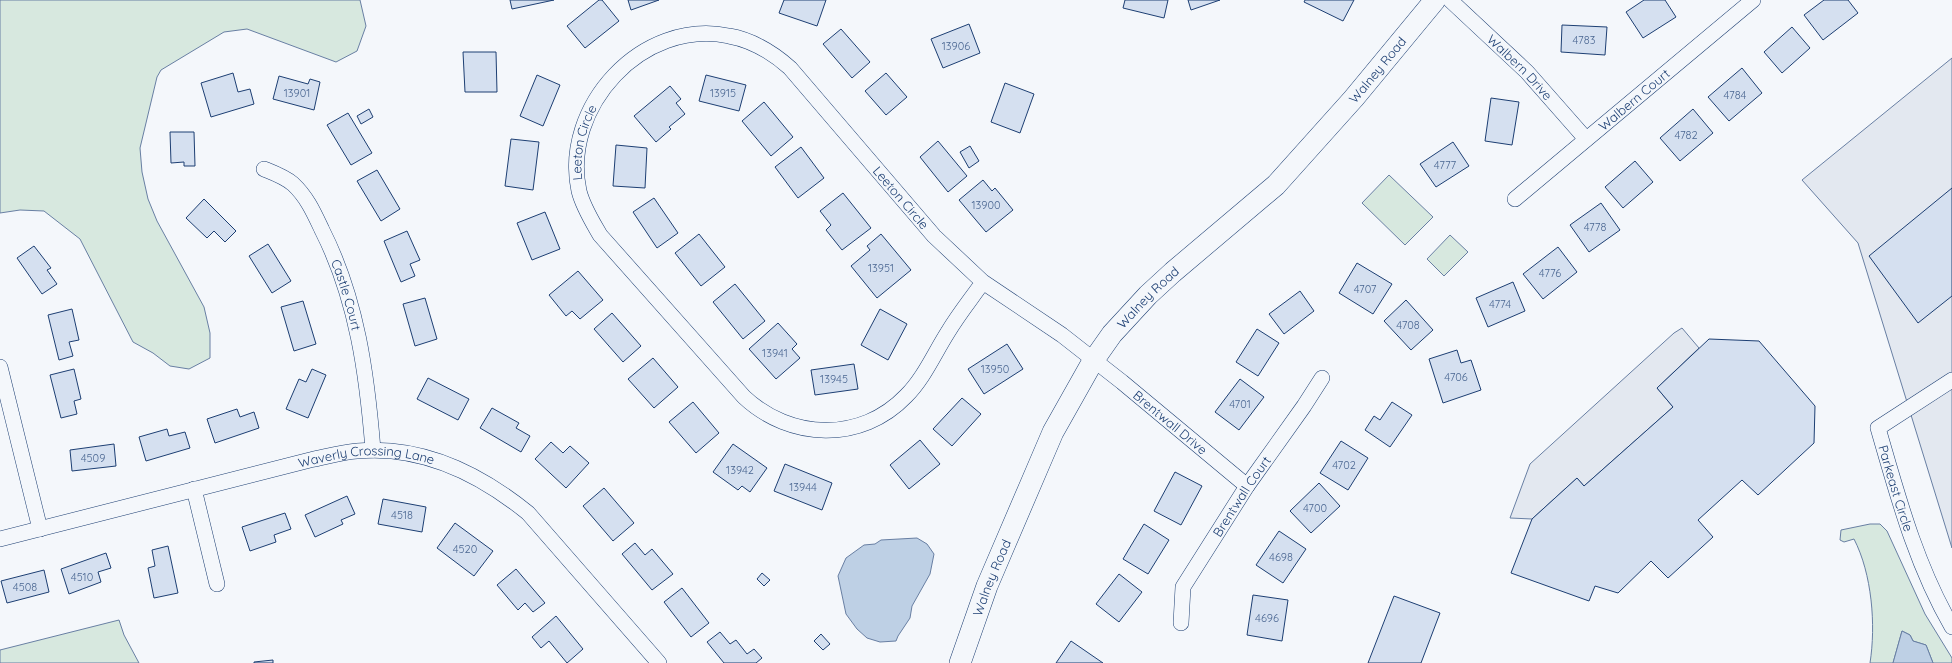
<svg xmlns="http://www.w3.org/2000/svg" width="1952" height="663" viewBox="0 0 1952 663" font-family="Quicksand,sans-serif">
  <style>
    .green { fill: #d7e8df; stroke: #687fa3 }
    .parking { fill: #e3e8f0; stroke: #687fa3 }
    .water { fill: #bed0e5; stroke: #687fa3 }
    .building { fill: #d5e0f0; stroke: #1d3f73 }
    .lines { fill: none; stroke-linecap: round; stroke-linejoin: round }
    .street-casing { stroke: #1d3f73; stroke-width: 16 }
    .secondary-casing { stroke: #1d3f73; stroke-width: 22 }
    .street { stroke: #f4f7fb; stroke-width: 15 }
    .secondary { stroke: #f4f7fb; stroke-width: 21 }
    .labels { text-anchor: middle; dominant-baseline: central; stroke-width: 3; stroke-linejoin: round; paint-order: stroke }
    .number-label { font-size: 11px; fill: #4b6792 }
    .street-label { font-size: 13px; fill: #1d3f73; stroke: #f4f7fb }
  </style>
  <rect width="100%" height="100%" fill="#f4f7fb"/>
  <g class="green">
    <path d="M0 0H360L366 26 357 51 336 62 247 29 224 32 161 70 157 77 140 148 142 172 148 199 157 221 204 307 210 333V358L189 369 170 366 153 353 133 342 80 239 44 211 20 210 0 213Z"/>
    <path d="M1389 175 1433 217 1405 245 1362 203Z"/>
    <path d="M1450 235 1468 252 1444 276 1427 259Z"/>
    <path d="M1870 524H1880L1887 531 1925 614 1952 658V663H1933L1926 645 1913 641 1910 635 1902 631 1893 663H1870C1876 625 1872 574 1854 539L1844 542 1840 540 1841 530Z"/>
    <path d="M119 620 124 635 139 663H0V650Z"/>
  </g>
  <g class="parking">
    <path d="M1952 58V548L1858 243 1802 180Z"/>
    <path d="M1682 328 1699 348 1657 388 1673 407 1584 486 1577 478 1532 519 1510 518 1530 464 1674 333Z"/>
  </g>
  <g class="water">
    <path d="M917 538 927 544 934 554 930 574 912 606 910 618 898 636 896 641 880 642 867 638 857 629 846 614 838 576 846 558 864 545 875 544 881 540Z"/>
    <path d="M1902 631 1910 635 1913 641 1926 645 1933 663H1893Z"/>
  </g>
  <g class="building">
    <path d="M510 0H554L512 9Z"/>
    <path d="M599 0H602L619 21 585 48 567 26Z"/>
    <path d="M628 0H659L631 10Z"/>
    <path d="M784 0H826L817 26 779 13Z"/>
    <path d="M1125 0H1168L1164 18 1123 8Z"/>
    <path d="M1188 0H1220L1191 10Z"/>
    <path d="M1305 0H1354L1343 21 1304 2Z"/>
    <path d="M1644 0H1665L1676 17 1643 38 1626 12Z"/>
    <path d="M1824 0H1848L1858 13 1823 40 1804 15Z"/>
    <path d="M969 24 980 53 943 68 931 39Z"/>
    <path d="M1562 25 1607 27 1605 55 1561 52Z"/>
    <path d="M1792 27 1810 48 1782 73 1764 52Z"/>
    <path d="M841 29 870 62 852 78 823 44Z"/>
    <path d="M463 52H496L497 92H465Z"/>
    <path d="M1742 68 1762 93 1729 121 1708 97Z"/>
    <path d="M233 73 238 92 250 89 254 104 211 117 201 83Z"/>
    <path d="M886 73 907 97 886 115 865 91Z"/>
    <path d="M537 75 560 85 543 126 520 116Z"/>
    <path d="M706 75 746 85 739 111 699 101Z"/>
    <path d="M279 76 308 84 310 79 320 82 314 110 273 99Z"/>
    <path d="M1005 83 1034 94 1020 133 991 122Z"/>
    <path d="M670 86 681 99 676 103 685 114 669 127 671 129 656 142 634 116Z"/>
    <path d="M1491 98 1519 102 1512 145 1485 141Z"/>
    <path d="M764 102 793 137 771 156 742 121Z"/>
    <path d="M369 109 373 117 361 124 357 116Z"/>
    <path d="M1693 109 1713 133 1680 161 1660 138Z"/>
    <path d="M348 113 372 153 351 165 327 125Z"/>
    <path d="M170 132H194L195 166H184V162L171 163Z"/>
    <path d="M511 139 539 142 533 190 505 186Z"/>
    <path d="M938 141 967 176 948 192 920 157Z"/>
    <path d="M1453 142 1469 166 1436 187 1420 164Z"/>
    <path d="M616 145 647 148 645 188 613 186Z"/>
    <path d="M970 146 979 161 969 168 960 152Z"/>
    <path d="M801 147 824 178 798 198 775 167Z"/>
    <path d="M1635 161 1653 182 1623 208 1605 187Z"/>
    <path d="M377 170 400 209 381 221 357 181Z"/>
    <path d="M983 180 992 191 995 188 1013 210 986 232 959 200Z"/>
    <path d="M1952 188V296L1918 323 1869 256Z"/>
    <path d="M843 193 871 228 842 250 826 230 831 225 820 211Z"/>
    <path d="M654 198 678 233 657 248 633 212Z"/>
    <path d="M204 199 236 231 225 242 214 231 207 238 186 218Z"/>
    <path d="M1601 203 1620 230 1589 252 1570 225Z"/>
    <path d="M545 212 560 249 532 260 517 223Z"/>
    <path d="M407 231 420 260 410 264 415 276 401 282 384 241Z"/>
    <path d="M699 234 725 267 701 286 675 253Z"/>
    <path d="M881 234 911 270 877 298 851 266 870 250 867 246Z"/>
    <path d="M268 244 291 281 272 293 249 256Z"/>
    <path d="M34 246 51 268 47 270 57 284 42 294 17 258Z"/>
    <path d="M1558 247 1577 272 1543 299 1523 274Z"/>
    <path d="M1357 263 1392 284 1373 314 1339 293Z"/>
    <path d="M578 271 603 300 580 319 572 311 566 316 549 295Z"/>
    <path d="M1513 282 1525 311 1488 327 1476 298Z"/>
    <path d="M735 284 765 321 743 339 713 302Z"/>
    <path d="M1300 291 1314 311 1284 334 1269 314Z"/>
    <path d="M425 298 437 339 415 346 403 304Z"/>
    <path d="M1406 300 1433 330 1411 350 1384 321Z"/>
    <path d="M303 301 316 344 294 351 281 307Z"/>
    <path d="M72 309 79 340 69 342 73 356 59 360 48 315Z"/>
    <path d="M880 309 907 324 888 360 861 345Z"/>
    <path d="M612 313 641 346 623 362 594 329Z"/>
    <path d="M778 323 797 344 792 349 800 358 776 379 749 349Z"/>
    <path d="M1257 329 1279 343 1258 376 1236 362Z"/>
    <path d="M1709 339 1759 341 1815 406 1814 443 1758 495 1742 480 1698 520 1713 537 1668 578 1651 561 1618 593 1595 586 1589 601 1511 573 1532 519 1577 478 1584 486 1673 407 1657 388Z"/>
    <path d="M1007 344 1023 369 984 394 968 369Z"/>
    <path d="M1457 350 1461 363 1471 360 1481 390 1443 403 1429 359Z"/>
    <path d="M653 358 678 387 654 408 628 379Z"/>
    <path d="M854 364 858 389 815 395 811 370Z"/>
    <path d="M74 369 81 399 74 401 77 414 61 418 50 375Z"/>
    <path d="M312 369 326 375 308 418 286 409 299 379 306 382Z"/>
    <path d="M428 378 469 399 458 420 417 399Z"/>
    <path d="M1240 379 1264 397 1239 430 1215 412Z"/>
    <path d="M962 398 981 414 952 446 933 429Z"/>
    <path d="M693 402 719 433 696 453 669 422Z"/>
    <path d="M1392 402 1412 415 1390 447 1365 430 1374 416 1380 420Z"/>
    <path d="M492 408 519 423 516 428 530 436 521 452 480 428Z"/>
    <path d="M237 409 240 417 254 412 259 428 215 443 207 419Z"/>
    <path d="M167 429 169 436 185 432 190 448 146 461 139 437Z"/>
    <path d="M920 440 940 464 909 489 890 465Z"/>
    <path d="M1341 441 1368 458 1348 490 1320 473Z"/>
    <path d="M551 442 563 453 570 446 589 463 566 488 535 459Z"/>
    <path d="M114 444 116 466 72 471 70 450Z"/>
    <path d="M733 444 767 468 750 492 742 486 738 490 713 472Z"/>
    <path d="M785 464 832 483 822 510 774 491Z"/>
    <path d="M1175 472 1202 486 1181 525 1154 511Z"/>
    <path d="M1319 483 1340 506 1311 533 1290 511Z"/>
    <path d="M604 488 634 523 613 541 583 506Z"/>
    <path d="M347 496 355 514 341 520 343 524 315 537 305 515Z"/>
    <path d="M383 499 426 507 422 532 378 524Z"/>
    <path d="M285 513 291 529 274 535 276 542 250 551 242 527Z"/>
    <path d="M455 523 493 551 474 576 437 548Z"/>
    <path d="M1144 524 1169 540 1148 574 1123 559Z"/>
    <path d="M1279 531 1306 549 1283 583 1256 565Z"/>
    <path d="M635 543 645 555 652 549 673 574 652 590 622 554Z"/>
    <path d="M168 546 178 593 154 598 148 568 155 566 152 550Z"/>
    <path d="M106 553 111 568 98 572 101 582 69 594 61 569Z"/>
    <path d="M516 569 545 603 533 612 525 603 518 610 497 585Z"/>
    <path d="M44 570 49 592 7 603 1 581Z"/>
    <path d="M762 573 770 580 764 586 757 579Z"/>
    <path d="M1119 574 1142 592 1119 622 1096 604Z"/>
    <path d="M682 588 709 623 691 637 664 602Z"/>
    <path d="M1253 595 1288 600 1282 641 1247 635Z"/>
    <path d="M1394 596 1440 613 1421 663H1368Z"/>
    <path d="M556 616 583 649 567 663 549 641 541 648 532 637Z"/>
    <path d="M720 632 730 644 736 640 747 654 754 649 762 658 756 663H724L707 642Z"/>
    <path d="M821 634 830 644 823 650 814 641Z"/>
    <path d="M1071 641 1103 663H1056Z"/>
    <path d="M273 660V663H254V662Z"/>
  </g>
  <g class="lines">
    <g class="street-casing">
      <g id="street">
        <path id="s1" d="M1450 0 1527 72 1586 139"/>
        <path id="s2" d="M264 169C274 173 285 177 293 184 307 197 314 213 322 230 357 299 367 374 373 450"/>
        <path id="s3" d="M1515 199 1753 0"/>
        <path id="s4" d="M983 282C971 299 958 315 948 332 934 354 924 378 906 396 861 443 790 440 744 397L600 235C592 221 583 207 579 191 561 107 642 18 729 36 752 40 772 52 790 68L934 236 983 282 1062 335 1122 382 1247 486"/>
        <path d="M0 367 40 529"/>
        <path id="s5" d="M1952 380 1878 428C1898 497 1916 565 1952 627"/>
        <path d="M194 489 217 584"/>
        <path id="s6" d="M0 539 310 460C325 457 342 452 357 451 421 445 480 474 528 513L659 663"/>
        <path id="s7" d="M1181 623 1183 587 1247 486 1304 406 1322 378"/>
      </g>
    </g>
    <g class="secondary-casing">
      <g id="secondary">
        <path id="s8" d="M960 663 987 586 1053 432 1093 361 1112 334 1148 295 1173 272 1276 185 1354 98 1435 0"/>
      </g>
    </g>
    <use href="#street" class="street"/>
    <use href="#secondary" class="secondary"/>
  </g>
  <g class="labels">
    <g class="number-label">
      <text x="1584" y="40">4783</text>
      <text x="956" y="46">13906</text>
      <text x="297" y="93">13901</text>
      <text x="723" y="93">13915</text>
      <text x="1735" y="95">4784</text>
      <text x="1686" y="135">4782</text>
      <text x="1445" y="165">4777</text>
      <text x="986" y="205">13900</text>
      <text x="1595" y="227">4778</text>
      <text x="881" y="268">13951</text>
      <text x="1550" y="273">4776</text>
      <text x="1365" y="289">4707</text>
      <text x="1500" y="304">4774</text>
      <text x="1408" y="325">4708</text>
      <text x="775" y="353">13941</text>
      <text x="995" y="369">13950</text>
      <text x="1456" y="377">4706</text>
      <text x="834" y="379">13945</text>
      <text x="1240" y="404">4701</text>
      <text x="93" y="458">4509</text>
      <text x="1344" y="465">4702</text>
      <text x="740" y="470">13942</text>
      <text x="803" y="487">13944</text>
      <text x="1315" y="508">4700</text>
      <text x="402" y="515">4518</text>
      <text x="465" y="549">4520</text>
      <text x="1281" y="557">4698</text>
      <text x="82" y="577">4510</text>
      <text x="25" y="587">4508</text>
      <text x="1267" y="618">4696</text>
    </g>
    <g class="street-label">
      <text stroke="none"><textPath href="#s1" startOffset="97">Walbern Drive</textPath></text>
      <text stroke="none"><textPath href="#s8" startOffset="739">Walney Road</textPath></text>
      <text stroke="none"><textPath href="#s3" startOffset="155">Walbern Court</textPath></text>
      <text stroke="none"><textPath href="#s4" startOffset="633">Leeton Circle</textPath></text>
      <text stroke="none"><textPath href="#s4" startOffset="1076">Leeton Circle</textPath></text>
      <text stroke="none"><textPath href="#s2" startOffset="157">Castle Court</textPath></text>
      <text stroke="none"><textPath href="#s8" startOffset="415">Walney Road</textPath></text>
      <text stroke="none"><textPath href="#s4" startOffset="1428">Brentwall Drive</textPath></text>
      <text stroke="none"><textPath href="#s6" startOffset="377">Waverly Crossing Lane</textPath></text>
      <text stroke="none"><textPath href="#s5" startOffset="151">Parkeast Circle</textPath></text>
      <text stroke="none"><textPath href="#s7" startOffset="144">Brentwall Court</textPath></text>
      <text stroke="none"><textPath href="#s8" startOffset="91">Walney Road</textPath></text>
    </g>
  </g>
</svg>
